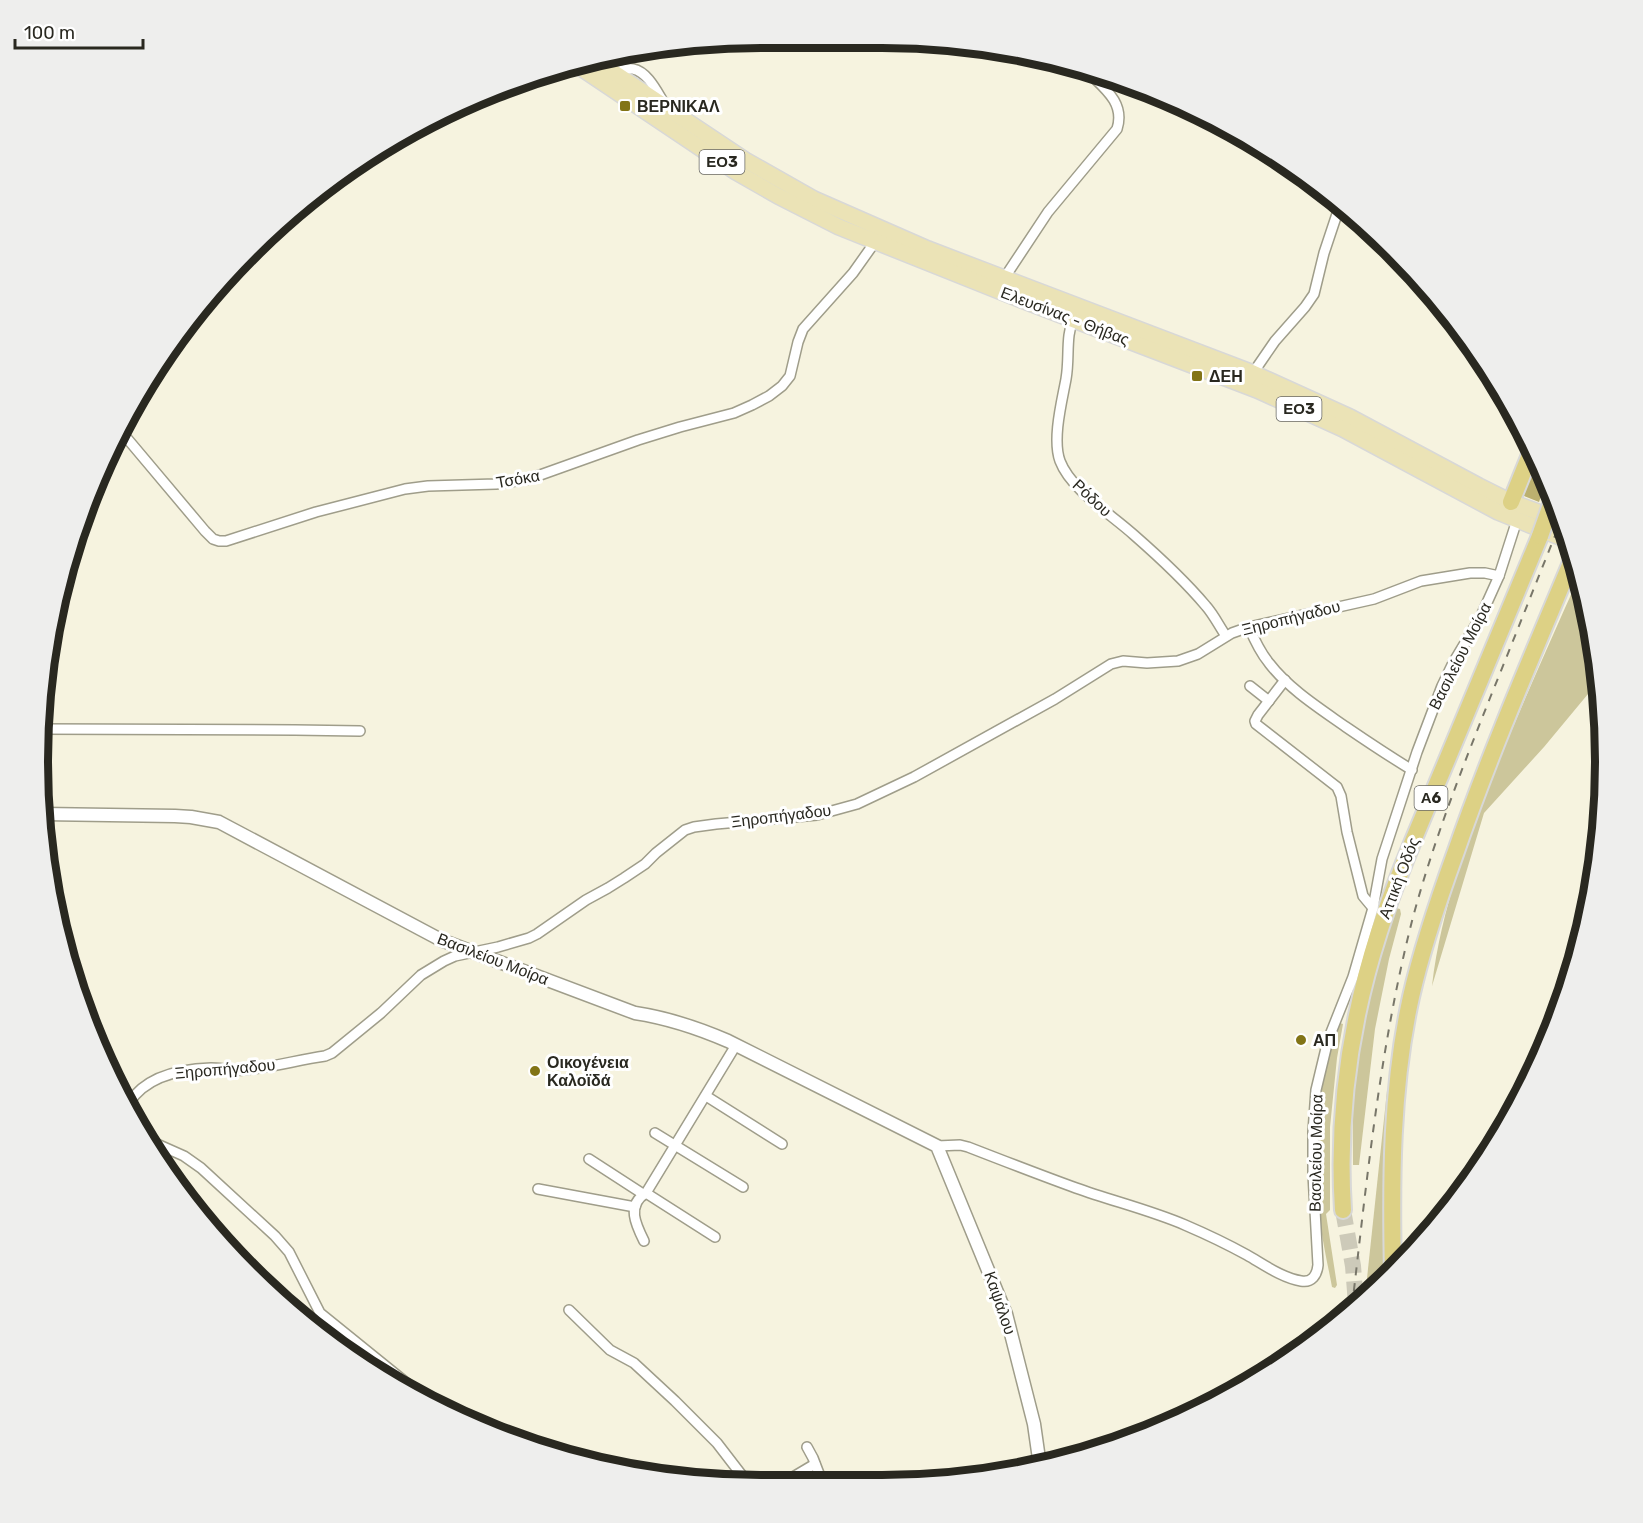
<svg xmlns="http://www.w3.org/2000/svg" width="1643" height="1523" viewBox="0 0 1643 1523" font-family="Rubik,sans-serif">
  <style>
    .green { fill: #ccc69b }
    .forest { fill: #bbb06f }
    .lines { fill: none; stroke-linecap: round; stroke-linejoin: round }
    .motorway-tunnel { stroke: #cdcab9; stroke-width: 16; stroke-dasharray: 16 8; stroke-linecap: butt }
    .minor-casing { stroke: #9f9d8a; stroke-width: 12 }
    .tertiary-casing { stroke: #9f9d8a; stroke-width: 15 }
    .primary-casing { stroke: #d8d8d7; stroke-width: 18 }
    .motorway-casing { stroke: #d8d8d7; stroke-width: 20 }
    .minor { stroke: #fff; stroke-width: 9 }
    .tertiary { stroke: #fff; stroke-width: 12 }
    .primary { stroke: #ebe3b6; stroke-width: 15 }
    .motorway { stroke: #ddd185; stroke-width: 16 }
    .rail { stroke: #787669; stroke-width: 2; stroke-dasharray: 8 8; stroke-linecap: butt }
    .motorway-bridge-casing { stroke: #d8d8d7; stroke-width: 20; stroke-linecap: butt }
    .motorway-bridge { stroke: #ddd185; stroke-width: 16 }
    .poi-dot { fill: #827416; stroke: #fff; stroke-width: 2 }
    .labels { text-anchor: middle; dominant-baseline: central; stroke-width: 6; stroke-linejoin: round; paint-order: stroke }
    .shield { fill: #fff; stroke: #696863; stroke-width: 1.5 }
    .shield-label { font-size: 15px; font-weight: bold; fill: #292820 }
    .poi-label { font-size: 16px; font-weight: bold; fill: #292820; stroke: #fff; text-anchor: start }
    .street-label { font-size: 16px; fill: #292820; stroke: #fff }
    .rim { fill: none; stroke: #292820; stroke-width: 8 }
  </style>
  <rect width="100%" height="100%" fill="#f6f3df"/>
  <g class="green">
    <path d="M1579 577 1592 621 1597 680 1588 694 1544 747 1484 813 1432 986C1441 908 1469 835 1498 763 1524 700 1551 639 1579 577Z"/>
    <path d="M1396 908 1400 909 1401 914 1389 959 1375 1029 1359 1165H1353C1353 1141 1352 1116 1354 1091 1358 1029 1376 967 1396 908Z"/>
    <path d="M1340 1023 1343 1024 1337 1058 1330 1127V1210L1326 1214 1337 1285 1335 1288 1332 1287C1327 1260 1320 1232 1319 1205 1317 1165 1317 1054 1340 1023Z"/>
    <path d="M1387 1091H1391L1388 1211 1384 1281 1365 1297Z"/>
  </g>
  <path class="forest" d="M1536 457 1547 479 1539 502 1519 494Z"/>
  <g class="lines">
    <path class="motorway-tunnel" d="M1343 1210 1353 1266 1356 1304"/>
    <g class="minor-casing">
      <g id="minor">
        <path d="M613 71C620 71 627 68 633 69 648 72 657 92 664 103"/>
        <path d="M1003 280 1048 212 1117 129C1126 101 1101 86 1084 68"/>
        <path d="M1074 316C1065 338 1070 356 1066 379 1062 401 1052 439 1060 461 1071 490 1111 514 1134 535 1158 556 1185 581 1206 606 1214 615 1219 626 1226 636"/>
        <path d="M1253 373 1275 341 1305 307 1314 294 1324 253 1340 205"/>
        <path d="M120 430 205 531 213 539 219 541H226L316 512 405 489 428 486 496 484 529 479 638 440 680 427 734 413 752 405 769 396 782 386 790 376 798 342 803 329 853 273 875 242"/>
        <path d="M1249 627C1254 639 1260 652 1269 663 1289 689 1319 708 1346 727 1368 742 1389 756 1412 770"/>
        <path d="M1285 680 1258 715 1255 721 1256 724 1337 787 1341 796 1347 832 1363 896 1373 908"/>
        <path d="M1250 686 1269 701"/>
        <path d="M42 729 295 730 360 731"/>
        <path d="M706 1096 782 1144"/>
        <path d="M129 1103C146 1076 181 1069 211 1068 221 1068 232 1071 243 1070 270 1068 297 1060 325 1056L332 1053 381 1013 421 975 444 961 455 956 498 947 529 938 537 934 586 900 608 888 624 878 645 864 656 853 685 830 694 827 716 824 817 815 857 804 914 777 1055 699 1111 664 1123 661 1147 663 1178 661 1198 654 1232 633 1249 627 1374 599 1421 581 1470 573H1485L1499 576"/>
        <path d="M142 1130 157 1144 184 1156 201 1168 275 1236 289 1252 320 1313 430 1402"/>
        <path d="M655 1133 743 1187"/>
        <path d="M937 1146 960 1145 968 1147C1004 1161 1040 1175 1076 1188 1112 1201 1150 1210 1185 1225 1206 1234 1227 1244 1247 1255 1263 1264 1282 1278 1301 1281 1312 1283 1317 1275 1318 1265L1313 1174V1132L1316 1090 1328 1040 1353 977 1373 908 1382 859 1417 752 1442 686 1453 663 1481 616 1499 576 1517 520"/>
        <path d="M589 1159 643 1194"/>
        <path d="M1468 1182 1486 1150 1512 1110"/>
        <path d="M538 1189 635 1207"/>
        <path d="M646 1193 715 1237"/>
        <path d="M644 1241C636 1225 626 1205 646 1193L736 1045"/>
        <path d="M569 1310 610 1350 634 1363 675 1401 717 1443 747 1482"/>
        <path d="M807 1447 813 1458 823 1484"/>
        <path d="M783 1483 815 1464"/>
      </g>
    </g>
    <g class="tertiary-casing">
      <path id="tertiary" d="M43 814 175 816 191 817 219 822 441 940 635 1013C668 1018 698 1028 728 1041L937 1146 1006 1314 1034 1424 1040 1466"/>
    </g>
    <g class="primary-casing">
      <g id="primary">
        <path d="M595 60 745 160 814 199 928 249 1253 373 1350 417 1479 486 1511 502 1562 521"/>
        <path d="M578 66 736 172 778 196 839 227 1014 297 1257 390 1343 429 1498 512 1567 540"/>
      </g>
    </g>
    <g class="motorway-casing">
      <g id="motorway">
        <path d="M1511 502 1532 450"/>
        <path d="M1343 1210C1337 1116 1350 1022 1379 932 1397 876 1421 822 1444 767 1476 690 1508 613 1540 536"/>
        <path d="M1393 1274C1391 1182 1391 1087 1411 997 1422 948 1438 901 1455 854 1490 753 1532 656 1573 558"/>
      </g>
    </g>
    <use href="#minor" class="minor"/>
    <use href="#tertiary" class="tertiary"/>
    <use href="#primary" class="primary"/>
    <use href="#motorway" class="motorway"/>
    <path class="rail" d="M1352 1307C1367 1178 1380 1047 1412 921 1432 845 1461 771 1490 698 1514 639 1537 580 1561 521"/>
    <g class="motorway-bridge-casing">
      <path id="motorway-bridge" d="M1540 536 1552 502"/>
    </g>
    <use href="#motorway-bridge" class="motorway-bridge"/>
  </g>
  <g class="poi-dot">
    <rect x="619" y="100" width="12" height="12" rx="3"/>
    <rect x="1191" y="370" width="12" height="12" rx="3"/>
    <circle cx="1301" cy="1040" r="6"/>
    <circle cx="535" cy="1071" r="6"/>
  </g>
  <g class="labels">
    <g class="shield">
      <rect x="699.5" y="150" width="45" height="24" rx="4.5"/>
      <rect x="1276.5" y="397" width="45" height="24" rx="4.5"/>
      <rect x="1414.5" y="786" width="33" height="24" rx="4.5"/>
    </g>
    <g class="shield-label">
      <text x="722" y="162">ΕΟ3</text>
      <text x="1299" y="409">ΕΟ3</text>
      <text x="1431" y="798">Α6</text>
    </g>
    <g class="poi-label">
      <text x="637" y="106">ΒΕΡΝΙΚΑΛ</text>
      <text x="1209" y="376">ΔΕΗ</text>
      <text x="1313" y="1040">ΑΠ</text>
      <text x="547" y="1062">Οικογένεια<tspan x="547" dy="18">Καλοϊδά</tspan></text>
    </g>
    <g class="street-label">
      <text transform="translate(1065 316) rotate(21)">Ελευσίνας - Θήβας</text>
      <text transform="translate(518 479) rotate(-10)">Τσόκα</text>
      <text transform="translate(1092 498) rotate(43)">Ρόδου</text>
      <text transform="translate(1291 618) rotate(-14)">Ξηροπήγαδου</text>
      <text transform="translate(1460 656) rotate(-63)">Βασιλείου Μοίρα</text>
      <text transform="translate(781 816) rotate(-7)">Ξηροπήγαδου</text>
      <text transform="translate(1399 878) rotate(-69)">Αττική Οδός</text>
      <text transform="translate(493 959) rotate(21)">Βασιλείου Μοίρα</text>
      <text transform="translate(225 1069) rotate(-5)">Ξηροπήγαδου</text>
      <text transform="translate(1316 1153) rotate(-89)">Βασιλείου Μοίρα</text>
      <text transform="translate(1000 1303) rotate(71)">Καψάλου</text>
    </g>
  </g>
  <path d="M0 0H1643V1523H0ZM761 48H882A713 713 0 0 1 1595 761V762A713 713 0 0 1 882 1475H761A713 713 0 0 1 48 762V761A713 713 0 0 1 761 48Z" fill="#eeeeed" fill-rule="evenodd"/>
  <path class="rim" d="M761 48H882A713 713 0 0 1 1595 761V762A713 713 0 0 1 882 1475H761A713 713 0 0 1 48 762V761A713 713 0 0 1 761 48Z"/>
  <path d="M15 39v9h128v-9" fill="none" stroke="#292820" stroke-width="3"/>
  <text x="24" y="39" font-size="18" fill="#292820" stroke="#ffffff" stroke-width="4.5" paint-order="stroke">100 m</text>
</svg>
